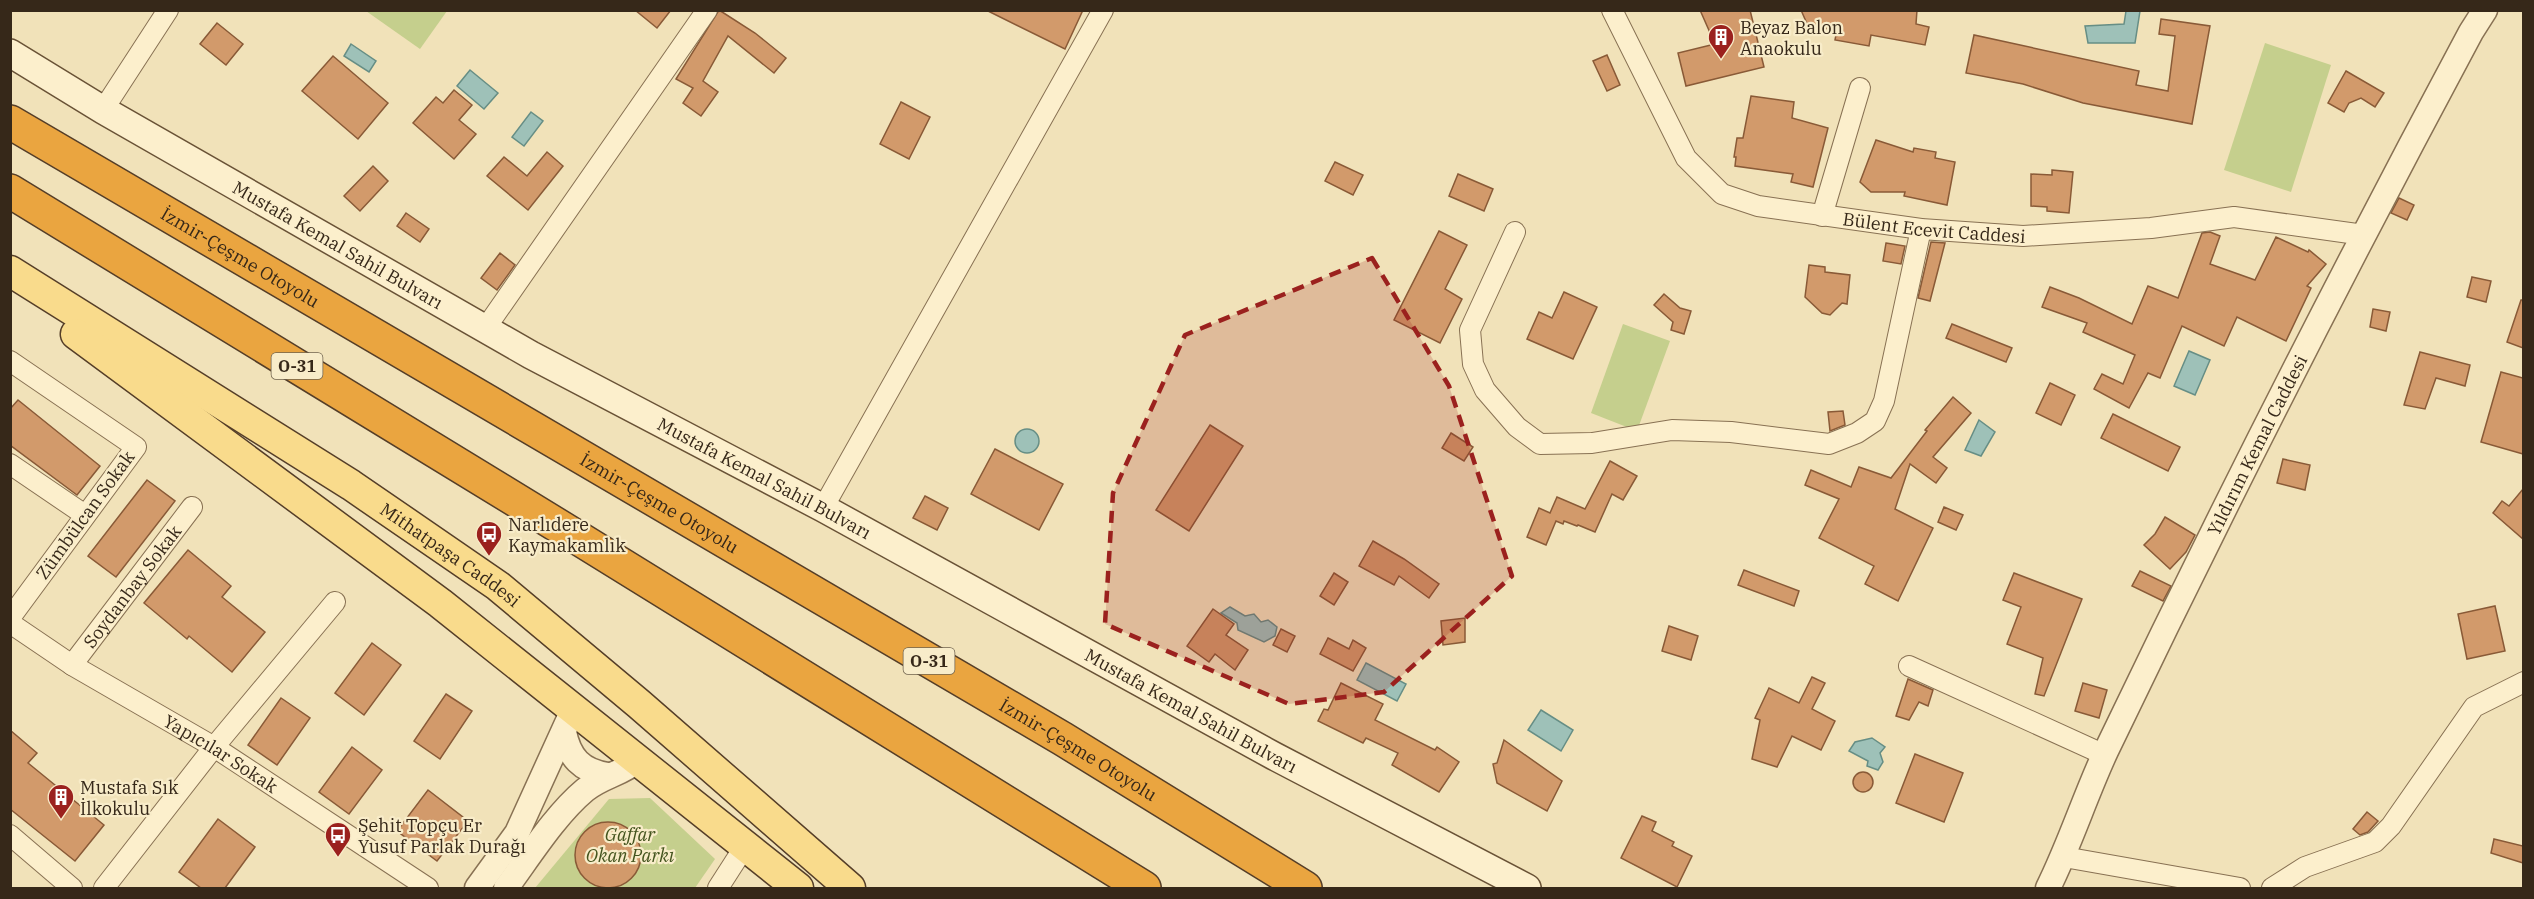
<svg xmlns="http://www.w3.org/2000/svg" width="2534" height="899" viewBox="0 0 2534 899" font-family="'IBM Plex Serif',serif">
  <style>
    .green { fill: #c5cf8d }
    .water { fill: #9ec1b8; stroke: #668e85; stroke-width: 1.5 }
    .building { fill: #d29a6b; stroke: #895a37; stroke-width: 1.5 }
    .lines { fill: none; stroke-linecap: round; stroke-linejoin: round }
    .minor-casing { stroke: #887153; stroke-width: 22 }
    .tertiary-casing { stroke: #887153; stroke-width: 27 }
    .secondary-casing { stroke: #695236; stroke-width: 30 }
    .primary-casing { stroke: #553e28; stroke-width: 33 }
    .motorway-casing { stroke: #553e28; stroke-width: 36 }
    .minor { stroke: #fcefcc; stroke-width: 20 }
    .tertiary { stroke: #fcefcc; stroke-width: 24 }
    .secondary { stroke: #fcefcc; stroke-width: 27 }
    .primary { stroke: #f9db8c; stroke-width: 30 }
    .motorway { stroke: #eaa540; stroke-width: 33 }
    .marked { fill: #9b211e; fill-opacity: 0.2; stroke: #9b211e; stroke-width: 4.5; stroke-dasharray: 12 8; stroke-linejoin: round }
    .labels { text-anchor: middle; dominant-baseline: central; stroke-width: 4.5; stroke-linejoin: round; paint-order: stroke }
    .shield { fill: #f8ecc9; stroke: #70634e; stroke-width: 1.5 }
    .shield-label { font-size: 16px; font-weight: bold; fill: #362819 }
    .poi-label { font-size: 18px; fill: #362819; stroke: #f8ecc9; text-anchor: start }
    .street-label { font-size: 18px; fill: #362819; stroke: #f8ecc9 }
    .park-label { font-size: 18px; font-style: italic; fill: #44541e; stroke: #f8ecc9 }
  </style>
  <rect width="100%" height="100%" fill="#f1e2b9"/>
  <g class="green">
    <path d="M366 11H447L420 49Z"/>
    <path d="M2265 43 2331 65 2291 192 2224 170Z"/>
    <path d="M1623 324 1670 341 1637 431 1591 413Z"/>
    <path d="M650 798 715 859 695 888H535L609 799Z"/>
  </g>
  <g class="water">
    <path d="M2126 11H2140L2135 43H2088L2085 26 2124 24Z"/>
    <path d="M351 44 376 61 369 72 344 56Z"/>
    <path d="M470 70 498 93 484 109 457 86Z"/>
    <path d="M531 112 543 121 524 146 512 137Z"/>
    <path d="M2189 351 2210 360 2195 395 2174 386Z"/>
    <path d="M1979 420 1995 432 1981 456 1965 450Z"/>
    <circle cx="1027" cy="441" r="12"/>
    <path d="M1230 607 1245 616 1254 614 1261 622 1268 620 1277 627 1275 636 1264 642 1238 630 1237 623 1221 613Z"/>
    <path d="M1366 663 1406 684 1397 701 1357 680Z"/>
    <path d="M1541 710 1573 730 1561 751 1528 730Z"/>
    <path d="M1872 738 1885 747 1880 753 1883 762 1878 770 1867 766 1868 761 1849 751 1855 742Z"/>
  </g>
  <g class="building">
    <path d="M635 10H671L657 28Z"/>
    <path d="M719 10 755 33 786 58 774 73 728 36 703 81 718 92 701 116 683 103 693 88 676 79Z"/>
    <path d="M986 10H1083L1065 49Z"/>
    <path d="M1700 10H1750L1764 67 1686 86 1678 53 1715 44Z"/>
    <path d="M1801 10H1917L1916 24 1929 27 1925 45 1871 35 1869 46 1835 40 1837 30 1808 26Z"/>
    <path d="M2161 19 2210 26 2192 124 2083 103 2023 84 1966 73 1974 35 2139 71 2136 85 2168 91 2175 36 2159 34Z"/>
    <path d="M217 23 243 44 226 65 200 44Z"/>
    <path d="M1607 55 1620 85 1607 91 1593 61Z"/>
    <path d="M333 56 388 103 358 139 302 91Z"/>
    <path d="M2346 71 2384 93 2375 107 2361 98 2349 103 2344 112 2328 103Z"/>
    <path d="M454 90 472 105 459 120 476 134 454 159 413 123 436 97 443 103Z"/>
    <path d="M1751 96 1794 102 1792 118 1828 128 1813 187 1791 182 1793 174 1735 166 1736 157H1734L1737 138H1743Z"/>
    <path d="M901 102 930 117 909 159 880 144Z"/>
    <path d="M1876 140 1913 152 1914 148 1936 152 1935 158 1955 162 1947 205 1904 196 1905 192H1871L1860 182Z"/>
    <path d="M547 152 563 166 528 210 487 176 504 157 527 176Z"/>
    <path d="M1335 162 1363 175 1353 195 1325 181Z"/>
    <path d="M373 166 388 181 360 211 344 196Z"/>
    <path d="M2052 170 2073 172 2069 213 2047 211V207L2031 206V174L2052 175Z"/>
    <path d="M1458 174 1493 189 1484 211 1449 196Z"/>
    <path d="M2399 198 2414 205 2407 220 2391 213Z"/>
    <path d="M406 213 429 229 420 242 397 226Z"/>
    <path d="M1439 231 1467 245 1445 289 1462 299 1440 343 1394 320Z"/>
    <path d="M2210 232 2220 236 2210 264 2255 280 2276 237 2308 252 2309 250 2326 264 2307 286 2311 288 2286 341 2237 317 2224 346 2182 326 2160 378 2148 373 2129 408 2094 389 2102 374 2123 384 2135 355 2083 332 2087 323 2042 307 2050 287 2079 298 2132 324 2148 286 2178 298 2202 233Z"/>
    <path d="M1931 242 1945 243 1930 301 1918 298Z"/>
    <path d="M1886 243 1905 246 1901 264 1883 261Z"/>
    <path d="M500 253 515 265 497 290 481 278Z"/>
    <path d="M1809 265 1825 267V272L1850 275 1847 304 1842 303 1830 315 1822 313 1805 297Z"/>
    <path d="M2472 277 2491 281 2486 302 2467 297Z"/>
    <path d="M1564 292 1597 307 1573 359 1527 339 1539 312 1552 318Z"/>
    <path d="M1664 294 1680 308 1691 311 1684 334 1671 330 1673 322 1654 305Z"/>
    <path d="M2521 300H2523V348L2507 342Z"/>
    <path d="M2373 309 2390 312 2386 331 2370 327Z"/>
    <path d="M1952 324 2012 348 2006 362 1946 338Z"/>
    <path d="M2420 352 2470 365 2465 386 2436 378 2425 409 2404 405Z"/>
    <path d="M2501 372 2523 378V454L2481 442Z"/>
    <path d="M2050 383 2075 395 2061 425 2036 413Z"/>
    <path d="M1953 397 1971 413 1933 457 1947 468 1936 483 1910 464 1895 509 1933 528 1898 601 1865 584 1874 566 1819 538 1839 499 1805 485 1811 470 1851 487 1859 467 1891 478 1927 431 1925 430Z"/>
    <path d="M18 400 100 466 77 495 10 445V409Z"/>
    <path d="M1843 411 1845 425 1830 431 1828 412Z"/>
    <path d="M2113 414 2180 447 2168 471 2101 438Z"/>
    <path d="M1210 425 1243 446 1189 531 1156 510Z"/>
    <path d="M1451 433 1473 447 1464 461 1442 448Z"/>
    <path d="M995 449 1063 484 1039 530 971 494Z"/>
    <path d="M2283 459 2310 465 2305 490 2277 483Z"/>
    <path d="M1610 461 1637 476 1623 500 1612 494 1595 532 1578 525 1577 526 1564 521 1563 524 1556 521 1546 545 1527 537 1539 508 1550 513 1557 497 1585 509Z"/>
    <path d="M147 480 175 501 116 577 88 556Z"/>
    <path d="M2523 489V539L2493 513 2502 501 2509 506Z"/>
    <path d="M925 496 948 508 937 530 913 518Z"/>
    <path d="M1944 507 1963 515 1956 530 1938 522Z"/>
    <path d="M2165 517 2195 535 2186 552 2170 569 2144 545 2155 534Z"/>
    <path d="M1373 541 1404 559 1439 584 1429 598 1399 576 1394 585 1359 566Z"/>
    <path d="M188 550 231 586 222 597 265 632 232 672 189 636 187 639 144 603Z"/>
    <path d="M1744 570 1799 591 1794 606 1738 585Z"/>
    <path d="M2140 571 2171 586 2163 601 2132 586Z"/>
    <path d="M1334 573 1348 582 1334 605 1320 596Z"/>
    <path d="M2014 573 2082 599 2044 696 2035 694 2043 658 2007 644 2021 607 2003 600Z"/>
    <path d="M2495 606 2505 651 2467 659 2458 614Z"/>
    <path d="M1213 609 1234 624 1226 635 1248 650 1235 670 1215 654 1209 662 1187 646Z"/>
    <path d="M1465 618V642L1443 645 1441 621Z"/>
    <path d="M1669 626 1698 636 1691 660 1662 651Z"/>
    <path d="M1281 629 1295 636 1287 652 1273 645Z"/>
    <path d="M1328 638 1349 649 1353 640 1366 648 1353 671 1320 654Z"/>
    <path d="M372 643 401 665 364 715 335 693Z"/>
    <path d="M1812 677 1825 683 1812 709 1835 721 1821 750 1792 736 1777 767 1752 759 1760 720 1755 718 1769 688 1799 703Z"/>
    <path d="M1908 679 1933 690 1928 706 1919 702 1909 720 1896 716Z"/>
    <path d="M1341 683 1383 704 1375 720 1435 750 1437 747 1459 762 1439 792 1392 765 1398 753 1366 738 1363 743 1318 721 1324 709 1328 710Z"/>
    <path d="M2083 683 2107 690 2099 718 2075 711Z"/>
    <path d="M446 694 472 711 440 759 414 741Z"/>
    <path d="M281 698 310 718 277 765 248 745Z"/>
    <path d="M10 730 37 753 28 763 104 825 75 861 10 809Z"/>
    <path d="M1504 740 1562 781 1547 811 1497 783 1493 764 1497 763Z"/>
    <path d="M352 747 382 770 349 814 319 792Z"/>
    <path d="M1915 754 1963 773 1944 822 1896 803Z"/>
    <circle cx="1863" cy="782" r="10"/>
    <path d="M428 790 468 821 437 861 397 831Z"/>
    <path d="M2367 812 2378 821 2368 832 2360 835 2353 829Z"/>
    <path d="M1642 816 1656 822 1652 831 1674 842 1672 846 1692 856 1677 887 1621 858Z"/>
    <path d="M218 819 255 847 225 888H201L179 872Z"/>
    <circle cx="608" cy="855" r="33"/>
    <path d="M2494 839 2523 846V863L2491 853Z"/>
  </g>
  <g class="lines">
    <g class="minor-casing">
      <g id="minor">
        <path id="s1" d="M1612 10 1686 158 1722 194 1758 206 1921 229 2023 236 2151 228 2234 217 2364 235"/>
        <path d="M103 110 168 10"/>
        <path d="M1822 216 1860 88"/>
        <path d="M1515 232 1470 330 1473 364 1485 390 1517 427 1540 444 1592 443 1672 430 1731 432 1829 444 1857 433 1875 421 1884 401 1921 229"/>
        <path d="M485 329 707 10"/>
        <path d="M10 361 136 447 10 618"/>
        <path d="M10 464 85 515"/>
        <path d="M823 508 1103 10"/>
        <path id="s2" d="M10 623 72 665 214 747 428 888"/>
        <path id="s3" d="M72 665 192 507"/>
        <path d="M1909 666 2105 755"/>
        <path d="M10 835 72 888"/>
        <path d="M2064 857 2240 888"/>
        <path d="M104 888 214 747 335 602"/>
        <path d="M718 888 745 846"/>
        <path d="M2272 888 2305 867 2375 842 2391 826 2474 707 2524 682"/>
      </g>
    </g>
    <g class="tertiary-casing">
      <g id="tertiary">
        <path d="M564 732C569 757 581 771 608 775"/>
        <path d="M477 888 517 833 573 710"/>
        <path d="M506 888C529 857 555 815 585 790 602 776 622 774 638 760"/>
        <path id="s4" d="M2048 888C2070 844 2085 796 2106 751 2222 509 2344 269 2471 32L2485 10"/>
      </g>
    </g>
    <g class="secondary-casing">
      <g id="secondary">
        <path id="s5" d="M10 53 103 110 531 355 823 508 1274 756 1527 888"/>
      </g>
    </g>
    <g class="primary-casing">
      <g id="primary">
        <path id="s6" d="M10 271 351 485 498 586 639 704 850 888"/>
        <path d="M76 334 440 603 798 888"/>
      </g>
    </g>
    <g class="motorway-casing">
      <g id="motorway">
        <path id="s7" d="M10 122 1063 739 1305 888"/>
        <path d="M10 191 583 541 1144 888"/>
      </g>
    </g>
    <use href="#minor" class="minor"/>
    <use href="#tertiary" class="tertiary"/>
    <use href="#secondary" class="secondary"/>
    <use href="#primary" class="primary"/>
    <use href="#motorway" class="motorway"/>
  </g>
  <path class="marked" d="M1372 258 1449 386 1512 576 1384 692 1289 704 1105 624 1113 493 1185 335Z"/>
  <defs>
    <g id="building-pin" transform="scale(1.35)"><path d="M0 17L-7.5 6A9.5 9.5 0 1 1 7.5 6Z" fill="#9b211e" stroke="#f8ecc9"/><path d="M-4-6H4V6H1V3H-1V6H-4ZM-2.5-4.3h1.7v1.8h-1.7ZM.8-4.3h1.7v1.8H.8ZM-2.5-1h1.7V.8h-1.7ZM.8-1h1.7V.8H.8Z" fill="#fff"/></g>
    <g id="bus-pin" transform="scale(1.35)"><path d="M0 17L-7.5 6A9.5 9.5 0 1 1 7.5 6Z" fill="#9b211e" stroke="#f8ecc9"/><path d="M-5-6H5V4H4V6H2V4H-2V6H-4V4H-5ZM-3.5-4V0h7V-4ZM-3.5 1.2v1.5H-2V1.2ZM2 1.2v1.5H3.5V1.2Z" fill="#fff"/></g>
  </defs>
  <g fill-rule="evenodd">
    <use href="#building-pin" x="1721" y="37"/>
    <use href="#bus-pin" x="489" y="534"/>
    <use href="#building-pin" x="61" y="797"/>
    <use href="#bus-pin" x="338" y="835"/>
  </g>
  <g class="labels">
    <g class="shield">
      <rect x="271.5" y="353" width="51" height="26" rx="4.5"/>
      <rect x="903.5" y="648" width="51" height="26" rx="4.5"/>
    </g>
    <g class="shield-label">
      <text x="297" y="366">O-31</text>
      <text x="929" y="661">O-31</text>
    </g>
    <g class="poi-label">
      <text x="1740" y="27">Beyaz Balon<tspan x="1740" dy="21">Anaokulu</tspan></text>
      <text x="508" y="524">Narlıdere<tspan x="508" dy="21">Kaymakamlık</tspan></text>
      <text x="80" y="787">Mustafa Sık<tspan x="80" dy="21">İlkokulu</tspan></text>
      <text x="358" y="825">Şehit Topçu Er<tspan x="358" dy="21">Yusuf Parlak Durağı</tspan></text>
    </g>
    <g class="street-label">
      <text stroke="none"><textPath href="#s1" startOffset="432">Bülent Ecevit Caddesi</textPath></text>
      <text stroke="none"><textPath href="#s5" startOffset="380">Mustafa Kemal Sahil Bulvarı</textPath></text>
      <text stroke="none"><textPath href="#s7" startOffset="267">İzmir-Çeşme Otoyolu</textPath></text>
      <text stroke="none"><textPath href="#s4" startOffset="490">Yıldırım Kemal Caddesi</textPath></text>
      <text stroke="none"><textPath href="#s5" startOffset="866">Mustafa Kemal Sahil Bulvarı</textPath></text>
      <text stroke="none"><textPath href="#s7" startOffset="753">İzmir-Çeşme Otoyolu</textPath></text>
      <text transform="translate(85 515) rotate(-54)">Zümbülcan Sokak</text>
      <text stroke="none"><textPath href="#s6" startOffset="524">Mithatpaşa Caddesi</textPath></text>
      <text stroke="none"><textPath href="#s3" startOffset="99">Soydanbay Sokak</textPath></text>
      <text stroke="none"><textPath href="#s5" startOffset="1352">Mustafa Kemal Sahil Bulvarı</textPath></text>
      <text stroke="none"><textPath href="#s7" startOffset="1239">İzmir-Çeşme Otoyolu</textPath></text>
      <text stroke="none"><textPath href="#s2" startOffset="248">Yapıcılar Sokak</textPath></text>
    </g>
    <g class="park-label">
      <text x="630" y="834">Gaffar<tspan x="630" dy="21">Okan Parkı</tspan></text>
    </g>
  </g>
  <rect width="2534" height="899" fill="none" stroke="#362819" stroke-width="24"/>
</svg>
